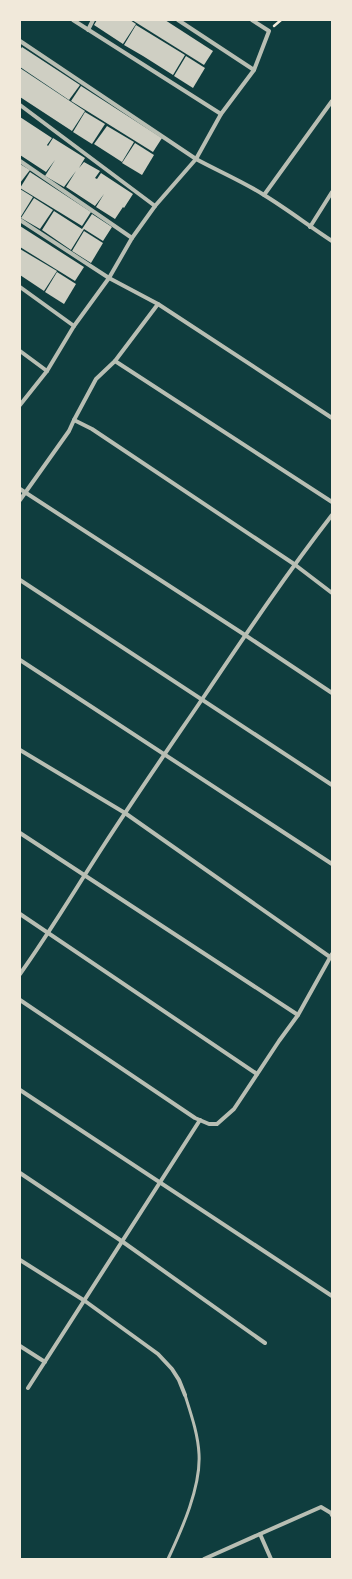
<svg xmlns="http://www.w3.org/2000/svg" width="352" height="1579" viewBox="0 0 352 1579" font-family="Bitter,serif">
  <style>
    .building { fill: #cfcfc3 }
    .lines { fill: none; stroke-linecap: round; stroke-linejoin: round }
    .path { stroke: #f1e9da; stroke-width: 2.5 }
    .service { stroke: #b8beb3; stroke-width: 3 }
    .minor { stroke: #b8beb3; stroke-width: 4 }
  </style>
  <rect width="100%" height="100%" fill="#0f3d3e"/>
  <g class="building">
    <path d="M97 20H130L136 24 123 44 94 25Z"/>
    <path d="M132 20H165L213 51 204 65Z"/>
    <path d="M136 25 185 55 173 75 143 56 124 45Z"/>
    <path d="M22 47 80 85 69 100 20 67V50Z"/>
    <path d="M186 56 205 68 193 88 174 76Z"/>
    <path d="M20 68 85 111 72 131 20 97Z"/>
    <path d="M81 86 162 138 153 152 71 101Z"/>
    <path d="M85 112 105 124 92 144 73 132Z"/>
    <path d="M20 117 52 138 47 145 48 146 53 138 85 158 79 168 84 162 100 171 95 178 97 179 101 173 133 194 124 208 123 207 115 219 96 207 104 194 95 206 66 187 76 171 64 187 45 176 55 160 46 172 20 155Z"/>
    <path d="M107 126 134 142 122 162 94 144Z"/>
    <path d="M135 143 154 155 142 175 122 163Z"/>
    <path d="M20 164 30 170 20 183Z"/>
    <path d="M30 172 91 212 82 226 20 188Z"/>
    <path d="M20 189 33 197 20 218Z"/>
    <path d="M34 198 53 210 40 229 21 218Z"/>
    <path d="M54 211 82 229 92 214 112 227 103 241 84 229 71 250 42 230Z"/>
    <path d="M20 226 84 267 75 281 20 247Z"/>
    <path d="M84 231 103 243 91 263 72 251Z"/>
    <path d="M20 249 57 271 44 291 20 275Z"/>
    <path d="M57 272 76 284 64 304 45 292Z"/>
  </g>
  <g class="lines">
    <path class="path" d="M274 26 281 20"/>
    <path class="service" d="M168 1559C182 1529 201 1487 199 1454 198 1434 191 1414 185 1395"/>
    <g class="minor">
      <path d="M73 20 221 114"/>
      <path d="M178 20 254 70"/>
      <path d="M88 30 93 20"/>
      <path d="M20 41 196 159C218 171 242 181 264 195 287 209 309 226 332 241"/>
      <path d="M20 105 155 206"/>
      <path d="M20 161 132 238"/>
      <path d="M264 195 332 101"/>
      <path d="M20 220 109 278 158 304 332 418"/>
      <path d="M310 227 332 192"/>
      <path d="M20 287 74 326"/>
      <path d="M20 351 47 371"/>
      <path d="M115 361 158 304"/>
      <path d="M20 405 47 371 74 326 109 278 132 238 155 206 196 159 221 114 254 70 269 31 252 20"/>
      <path d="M74 420 96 379 115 361 332 502"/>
      <path d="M20 489 245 635 332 693"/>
      <path d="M20 500 69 431 74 420 92 429 294 564 332 593"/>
      <path d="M20 580 332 785"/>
      <path d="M20 660 332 864"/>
      <path d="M20 750 125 813 330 957"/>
      <path d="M20 833 298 1015"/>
      <path d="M20 914 257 1074"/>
      <path d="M20 974C50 932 76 888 104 845 137 794 171 745 205 695 246 634 287 573 332 515"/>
      <path d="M20 1000 195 1118 209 1124H217L234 1109 279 1041 298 1015 332 954"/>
      <path d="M20 1090 332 1296"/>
      <path d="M20 1173 123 1242 265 1343"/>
      <path d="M20 1260 85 1301 158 1354 172 1369 179 1380 185 1395"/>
      <path d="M20 1346 45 1362"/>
      <path d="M28 1388 200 1120"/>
      <path d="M260 1534 321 1507 331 1513 332 1515"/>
      <path d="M204 1559 260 1534 271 1559"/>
    </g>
  </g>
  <rect width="352" height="1579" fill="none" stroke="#f1e9da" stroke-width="42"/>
</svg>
